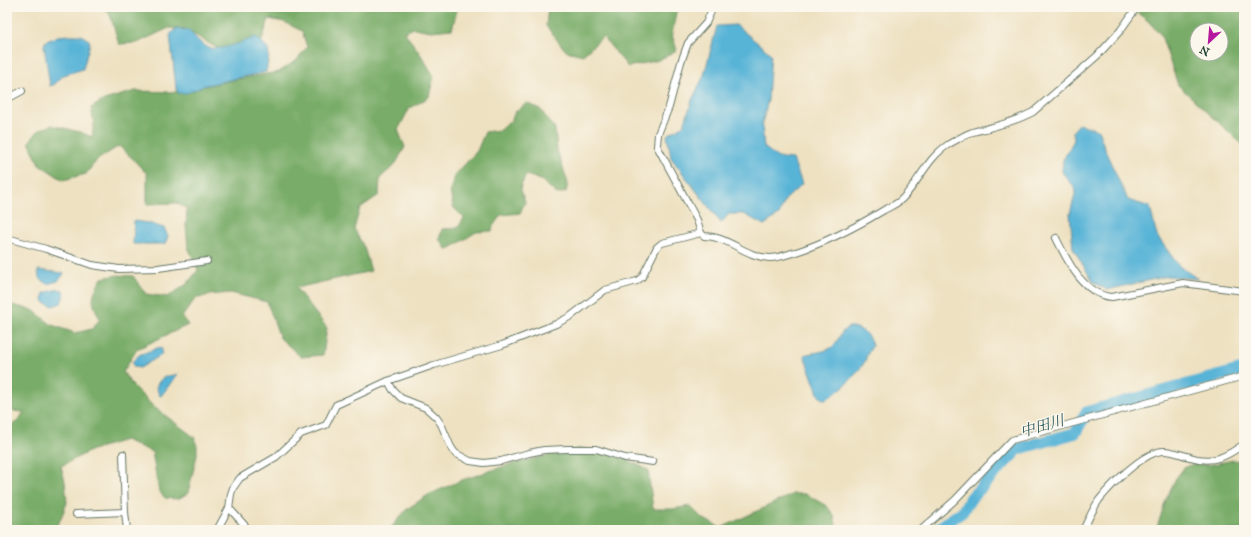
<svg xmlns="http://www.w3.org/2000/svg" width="1251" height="537" viewBox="0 0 1251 537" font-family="'IM FELL Great Primer','Noto Serif JP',serif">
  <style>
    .forest { fill: #78ac68; stroke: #4c744e; fill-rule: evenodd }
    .water { fill: #59b4d7; stroke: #3c7886 }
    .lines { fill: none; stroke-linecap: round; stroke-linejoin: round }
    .river { stroke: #59b4d7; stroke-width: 12 }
    .minor-casing { stroke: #677665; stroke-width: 8 }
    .minor { stroke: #fff; stroke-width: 6 }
    .labels { text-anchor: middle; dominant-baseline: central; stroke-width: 3; stroke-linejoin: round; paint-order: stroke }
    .water-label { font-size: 15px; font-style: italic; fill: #2e5b5d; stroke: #fbf7ec }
  </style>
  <rect width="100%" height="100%" fill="#fbf7ec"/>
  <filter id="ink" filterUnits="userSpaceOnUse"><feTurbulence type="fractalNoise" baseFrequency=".025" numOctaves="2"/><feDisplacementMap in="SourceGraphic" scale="8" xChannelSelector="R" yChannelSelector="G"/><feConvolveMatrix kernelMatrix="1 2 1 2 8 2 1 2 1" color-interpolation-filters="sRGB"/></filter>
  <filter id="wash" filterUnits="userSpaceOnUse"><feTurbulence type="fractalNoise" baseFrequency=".012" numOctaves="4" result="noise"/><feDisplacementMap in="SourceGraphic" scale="16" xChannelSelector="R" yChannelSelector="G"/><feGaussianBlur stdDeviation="0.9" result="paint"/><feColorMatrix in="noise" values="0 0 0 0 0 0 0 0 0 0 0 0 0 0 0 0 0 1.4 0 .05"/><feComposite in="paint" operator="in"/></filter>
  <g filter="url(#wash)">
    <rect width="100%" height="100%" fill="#eee1c1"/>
    <g class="forest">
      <path d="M98 7H458L452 29 431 31 414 28 404 32 419 52 434 76 429 97 409 109 398 130 405 147 395 165 380 178 379 195 360 208 354 229 364 247 371 271 296 288 327 328 323 355 301 357 280 338 267 302 231 293 209 295 195 299 182 317 188 325 137 349 123 372 132 385 154 407 194 437 197 446V455L188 493 178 499 165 498 159 492 152 452 125 440 92 450 61 466 65 481 67 503 56 530H7V428L18 421 24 412 12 411 7 412V304L33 310 52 325 75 333 92 329 100 319C90 299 91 297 102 278L118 275 133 276 146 294 168 297 187 284 198 270 188 247 186 225 187 209 177 203 147 204V174L132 158 119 146 97 160 86 174 63 180 39 164 29 142 39 130 51 125 80 132 92 137 94 123 91 108 104 100 135 91 175 92 238 79 279 72 297 60 307 47 302 31 284 22 269 19 261 43 243 47 217 48 185 29 169 28 137 43 119 44 109 12Z"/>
      <path d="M548 7H677L672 35 677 50 659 60 628 67 603 37 583 55 566 51 546 26Z"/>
      <path d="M1129 7H1244V146L1178 85 1161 35 1147 20ZM1197 30H1221V54H1197Z"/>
      <path d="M527 103 540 109 555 129 557 150 568 183 566 192 557 194 541 180 526 175 520 188 525 202 520 213 501 215 493 226 492 231 476 232 459 243 447 250 439 239 442 229 458 228 464 218 453 207 450 191 454 176 477 151 485 132 499 130 511 121 515 112Z"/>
      <path d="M581 448 624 458 648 470 653 509H672L690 506 702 518 721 528 793 494H805L827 506 834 516 837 530H389L407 509 428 495 462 480 514 463Z"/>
      <path d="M1233 460 1244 461V530H1156L1167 497 1176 478 1184 468 1193 464 1209 465Z"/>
    </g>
    <g class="water">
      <path d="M736 25 771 54 768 100 762 124 764 147 778 158 793 159 802 184 785 200 779 215 764 225 744 214H729L721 223 671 158 667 135 684 125 692 100 704 75 717 26Z"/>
      <path d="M178 29 189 30C194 36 202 46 210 48 222 51 244 41 256 37 272 50 270 52 266 72L211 84C200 85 189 96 178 93L176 88 170 35 174 30Z"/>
      <path d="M69 35H81L89 40 90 43 83 69 64 75 55 84 50 86 44 46 45 42 58 36Z"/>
      <path d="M1079 124 1098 130 1108 157 1128 200 1150 207 1157 236 1179 266 1198 279 1168 276 1107 290 1093 282 1073 248 1070 214 1076 190 1062 172 1063 160 1074 140 1073 131Z"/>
      <path d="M134 221 148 223 164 228 168 236 165 244H133Z"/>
      <path d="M38 270 64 273V274L58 281 47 284 39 278Z"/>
      <path d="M58 289 63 290C65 294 63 298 61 303L53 306 45 303 43 300 44 293Z"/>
      <path d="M849 327C860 326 871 336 872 346L866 357V360C854 378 843 389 825 400L819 396 804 355C813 352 821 353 831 348 839 342 840 330 849 327Z"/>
      <path d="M160 347 162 349 161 355 140 368 134 367 132 362 139 355Z"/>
      <path d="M177 375 161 396H160L156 388C159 377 168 375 177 375Z"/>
    </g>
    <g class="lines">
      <path class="river" d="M936 530 962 512 971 498 1018 449 1075 433 1087 412 1244 369"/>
    </g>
  </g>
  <g filter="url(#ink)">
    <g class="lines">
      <g class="minor-casing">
        <g id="minor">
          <path d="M713 7 706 23 688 43 681 62 669 107 658 134 657 146 697 220 701 233 704 236C728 236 745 257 770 258 779 258 788 254 796 252 827 242 856 227 884 210 890 207 897 204 902 199 919 182 927 158 949 144 956 140 963 136 970 133 975 131 980 130 985 129 1001 125 1018 120 1033 112L1097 56 1120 31 1137 7"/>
          <path d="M7 99 22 91"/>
          <path d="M7 238 46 249 92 265 119 269 158 268 207 261"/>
          <path d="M1056 238C1067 260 1083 295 1112 297L1183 283 1244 291"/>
          <path d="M388 381 393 390 401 398 426 408 436 417 441 424 451 447 455 453 470 461 484 463 501 461 529 453 544 450 567 449H596L625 458 653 462"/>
          <path d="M123 454 125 512"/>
          <path d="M229 508 249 530"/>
          <path d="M76 514 125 512 127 530"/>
          <path d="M217 530 229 508 231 494 233 488 240 478 276 457 301 434 326 425 336 405 388 381 434 365 502 345 556 324 571 316 605 290 637 281 642 277 657 247 662 243 701 233"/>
          <path d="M921 530 955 500 1012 440 1244 376"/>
          <path d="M1083 530C1088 520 1093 509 1099 500 1111 485 1144 451 1164 451 1173 451 1181 455 1190 457 1213 464 1226 457 1244 444"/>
        </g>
      </g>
      <use href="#minor" class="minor"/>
    </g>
  </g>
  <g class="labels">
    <g class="water-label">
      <text transform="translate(1042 426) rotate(-16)">中田川</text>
    </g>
  </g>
  <rect width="1251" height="537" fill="none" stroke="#fbf7ec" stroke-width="24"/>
  <g transform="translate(1209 42) rotate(206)"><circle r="19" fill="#fbf7ec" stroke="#a3ada2"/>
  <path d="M0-3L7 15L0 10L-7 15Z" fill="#b5179e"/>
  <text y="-6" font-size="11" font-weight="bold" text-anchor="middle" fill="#1f3d34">N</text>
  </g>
</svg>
